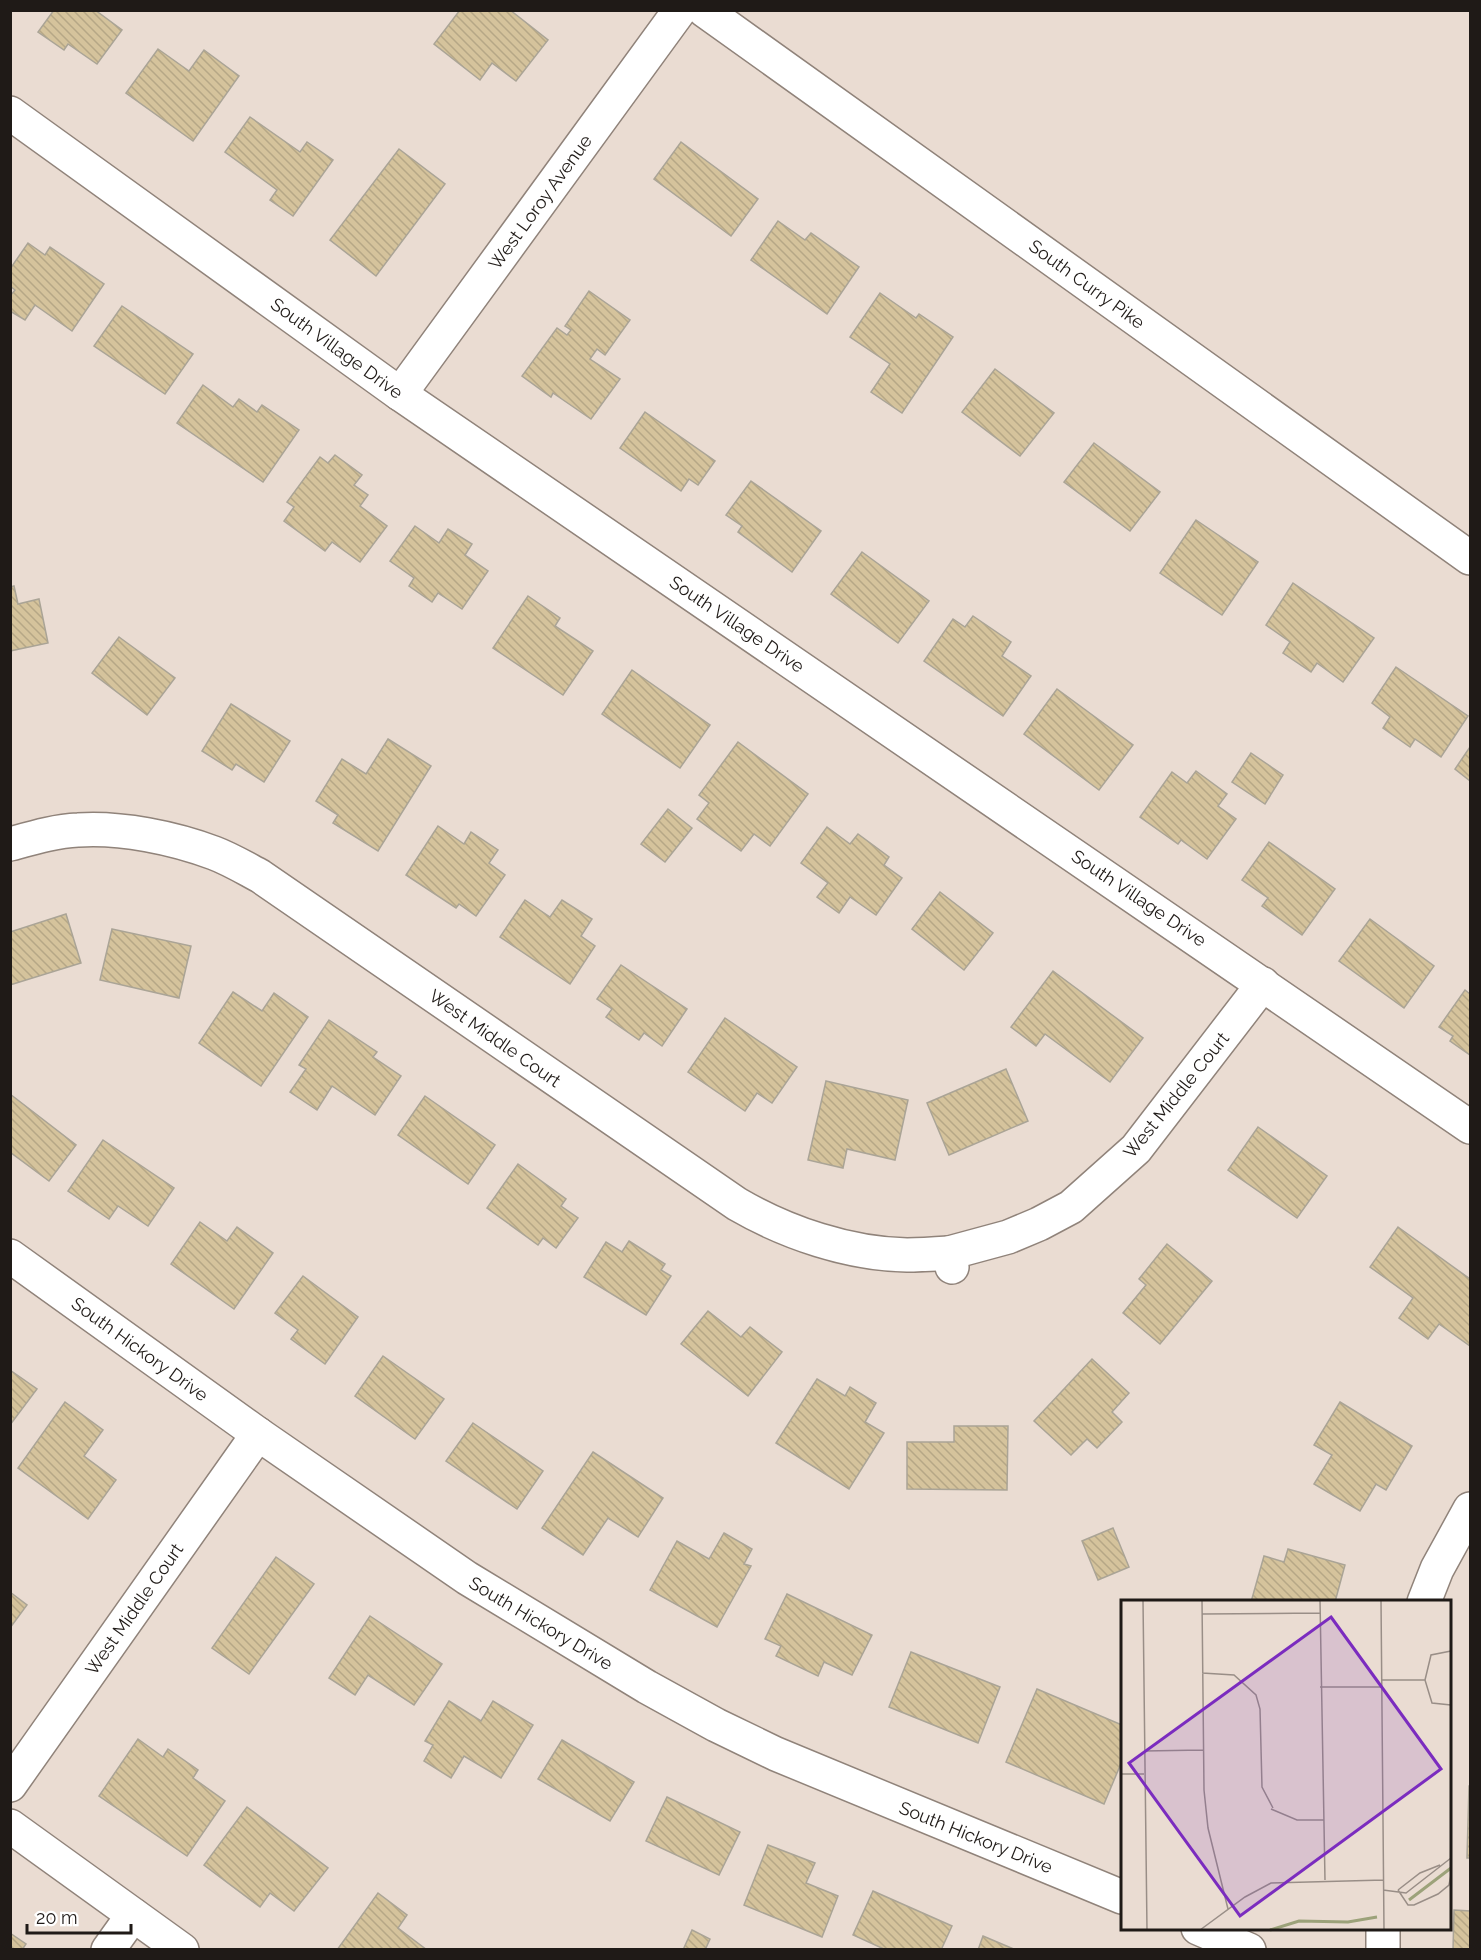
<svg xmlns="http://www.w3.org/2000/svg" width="1481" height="1960" viewBox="0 0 1481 1960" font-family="Raleway,sans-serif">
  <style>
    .building { fill: url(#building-back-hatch); stroke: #aaa496; stroke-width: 1.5 }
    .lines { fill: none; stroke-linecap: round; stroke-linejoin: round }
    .street-casing { stroke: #90837a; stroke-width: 36 }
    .secondary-casing { stroke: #90837a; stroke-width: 36 }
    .street { stroke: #fff; stroke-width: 33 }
    .secondary { stroke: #fff; stroke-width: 33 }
    .labels { text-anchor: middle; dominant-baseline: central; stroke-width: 5; stroke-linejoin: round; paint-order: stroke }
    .street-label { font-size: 18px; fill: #1f1a17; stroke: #fff }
    .inset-river { fill: none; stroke: #9ca27a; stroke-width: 3 }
    .inset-road { fill: none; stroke: #998e87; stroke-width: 1.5 }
    .view { fill: #7b2cbf; fill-opacity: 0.15; stroke: #7b2cbf; stroke-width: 3 }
    .inset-edge { fill: none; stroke: #1f1a17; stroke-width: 3 }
  </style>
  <defs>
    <pattern id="building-back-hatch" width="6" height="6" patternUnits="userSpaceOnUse" patternTransform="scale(1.5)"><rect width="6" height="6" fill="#d5c39c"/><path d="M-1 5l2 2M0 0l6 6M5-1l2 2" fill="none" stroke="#b6a786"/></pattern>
  </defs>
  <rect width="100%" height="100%" fill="#eadcd2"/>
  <g class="building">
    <path d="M54 10H95L122 30 97 64 68 44 64 50 38 32Z"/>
    <path d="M460 10H510L548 40 516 81 492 63 480 80 434 44Z"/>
    <path d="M158 49 189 71 204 50 239 76 193 141 126 93Z"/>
    <path d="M250 117 300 152 307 142 333 160 293 216 270 200 277 190 225 152Z"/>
    <path d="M681 142 758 199 731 236 654 179Z"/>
    <path d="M399 149 445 184 376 276 330 240Z"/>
    <path d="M778 221 805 240 811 233 859 267 827 314 751 260Z"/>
    <path d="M28 243 45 255 50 247 104 284 72 331 35 305 25 320 10 311V296L15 290 10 286V269Z"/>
    <path d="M589 291 630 320 605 355 597 349 590 359 620 379 591 419 553 393 551 397 522 376 557 328 567 335 571 330 565 326Z"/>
    <path d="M880 293 916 318 919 314 953 337 902 413 871 392 890 364 850 337Z"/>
    <path d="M122 306 193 354 165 394 94 346Z"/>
    <path d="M995 369 1054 413 1020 456 962 412Z"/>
    <path d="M203 385 233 407 239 399 257 412 262 405 299 430 263 482 177 423Z"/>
    <path d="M645 412 715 461 698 485 689 479 681 491 620 448Z"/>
    <path d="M1094 443 1160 492 1130 531 1064 482Z"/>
    <path d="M335 455 362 475 354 485 368 495 360 506 387 526 360 562 332 542 325 551 284 521 294 507 287 502 320 457 328 463Z"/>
    <path d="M751 481 821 531 792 572 738 532 742 526 726 515Z"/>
    <path d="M1196 520 1258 562 1222 615 1160 573Z"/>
    <path d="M415 526 439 543 448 529 472 544 465 555 488 571 462 609 438 593 432 602 409 586 414 578 390 561Z"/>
    <path d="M862 552 929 601 898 643 831 594Z"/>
    <path d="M1293 583 1374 638 1343 682 1317 663 1311 672 1283 653 1290 642 1266 625Z"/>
    <path d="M14 586 18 604 39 599 48 643 10 651V587Z"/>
    <path d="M528 596 560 618 555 626 593 651 563 695 493 648Z"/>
    <path d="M973 616 1011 642 1002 656 1031 676 1003 716 924 661 953 619 965 627Z"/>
    <path d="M119 637 175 678 147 715 92 673Z"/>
    <path d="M1396 667 1468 716 1441 757 1415 739 1410 747 1383 728 1390 717 1372 703Z"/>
    <path d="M632 670 710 725 680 768 602 714Z"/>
    <path d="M1057 689 1133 745 1099 790 1024 734Z"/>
    <path d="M231 704 290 741 264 782 236 764 232 770 202 751Z"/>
    <path d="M388 739 431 766 378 851 333 823 338 815 316 801 342 759 366 774Z"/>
    <path d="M738 742 808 794 770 846 754 834 741 851 697 819 709 803 699 795Z"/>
    <path d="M1470 747V781L1455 769Z"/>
    <path d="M1251 753 1283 775 1265 804 1232 782Z"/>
    <path d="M1196 771 1227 794 1218 806 1236 819 1207 859 1181 840 1178 844 1140 817 1172 772 1187 783Z"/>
    <path d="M668 809 692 828 665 862 641 844Z"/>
    <path d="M438 826 464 844 471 832 498 850 489 863 505 875 476 916 459 904 456 908 406 875Z"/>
    <path d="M827 827 850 844 858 834 889 857 884 865 902 878 876 915 850 897 839 913 817 897 828 883 801 863Z"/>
    <path d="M1269 842 1335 889 1302 935 1262 906 1268 898 1242 880Z"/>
    <path d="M940 892 993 933 964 970 912 929Z"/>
    <path d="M525 900 550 917 562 900 592 919 581 936 595 946 570 984 500 937Z"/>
    <path d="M66 914 81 963 10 985V932Z"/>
    <path d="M1370 919 1434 966 1404 1008 1339 961Z"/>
    <path d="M112 929 191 946 179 998 100 980Z"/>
    <path d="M621 965 687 1009 662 1046 644 1033 639 1040 606 1017 612 1009 597 999Z"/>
    <path d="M1053 971 1143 1038 1110 1082 1045 1034 1036 1046 1011 1027Z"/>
    <path d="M1465 990 1470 994V1055L1450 1041 1453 1036 1439 1027Z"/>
    <path d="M233 992 262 1011 274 993 308 1017 261 1086 199 1043Z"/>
    <path d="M725 1018 797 1067 772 1103 757 1093 745 1111 688 1072Z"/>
    <path d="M329 1020 377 1052 373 1057 401 1076 375 1115 332 1086 317 1110 290 1092 306 1069 299 1065Z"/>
    <path d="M1006 1069 1028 1121 949 1155 927 1103Z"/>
    <path d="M826 1081 908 1100 895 1160 847 1149 843 1168 808 1160Z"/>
    <path d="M10 1094 76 1145 49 1181 10 1152Z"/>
    <path d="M425 1096 495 1145 468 1184 398 1135Z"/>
    <path d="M1258 1127 1327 1176 1297 1218 1228 1170Z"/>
    <path d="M103 1140 174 1188 148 1226 118 1206 109 1219 68 1191Z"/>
    <path d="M518 1164 566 1199 561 1206 578 1218 556 1248 543 1238 538 1245 487 1208Z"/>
    <path d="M200 1222 227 1241 237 1227 273 1253 234 1309 171 1264Z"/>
    <path d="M1398 1227 1470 1279V1346L1439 1324 1428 1339 1399 1318 1413 1298 1370 1267Z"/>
    <path d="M629 1241 665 1264 661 1270 671 1276 646 1315 584 1277 606 1242 622 1252Z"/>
    <path d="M1167 1244 1212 1281 1160 1344 1123 1313 1146 1285 1139 1279Z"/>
    <path d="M303 1276 358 1317 325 1364 291 1339 298 1330 275 1313Z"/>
    <path d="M708 1311 741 1337 750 1327 782 1352 748 1396 681 1344Z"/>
    <path d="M383 1356 444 1399 415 1439 355 1396Z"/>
    <path d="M1092 1359 1129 1393 1112 1412 1122 1422 1097 1448 1087 1439 1071 1455 1034 1421Z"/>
    <path d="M10 1370 37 1389 10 1425Z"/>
    <path d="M817 1379 845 1396 850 1387 876 1403 865 1422 884 1433 849 1489 776 1443Z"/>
    <path d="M65 1402 103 1430 84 1456 116 1480 88 1519 18 1468Z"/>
    <path d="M1340 1402 1412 1446 1386 1490 1376 1484 1360 1511 1314 1484 1332 1455 1314 1445Z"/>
    <path d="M473 1423 543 1471 517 1509 446 1461Z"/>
    <path d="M954 1426H1008L1007 1490 907 1489V1442H954Z"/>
    <path d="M593 1452 663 1498 638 1537 608 1518 583 1555 542 1528Z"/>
    <path d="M1113 1528 1129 1567 1098 1580 1082 1541Z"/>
    <path d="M724 1533 752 1549 744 1564 751 1566 717 1627 650 1590 677 1541 709 1559Z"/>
    <path d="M1288 1549 1345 1565 1335 1602H1251L1264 1556 1284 1562Z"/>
    <path d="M276 1557 314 1584 249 1674 212 1648Z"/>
    <path d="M10 1592 27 1605 10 1628Z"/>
    <path d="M787 1594 872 1635 852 1675 824 1662 818 1676 776 1656 781 1646 765 1639Z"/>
    <path d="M370 1616 442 1664 414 1705 368 1675 355 1695 329 1678Z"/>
    <path d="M911 1652 1000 1687 978 1743 889 1707Z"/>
    <path d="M1037 1689 1122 1725V1761L1104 1804 1006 1762Z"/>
    <path d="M449 1701 481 1721 493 1701 533 1725 501 1778 464 1756 451 1778 424 1761 433 1745 425 1741Z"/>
    <path d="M138 1739 163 1757 168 1749 198 1770 193 1778 225 1801 187 1856 99 1796Z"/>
    <path d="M562 1740 634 1782 610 1821 538 1779Z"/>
    <path d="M1469 1786H1470V1858H1467Z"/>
    <path d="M667 1797 740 1832 719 1875 646 1841Z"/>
    <path d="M247 1807 328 1868 294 1911 270 1893 260 1907 204 1865Z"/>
    <path d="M768 1845 815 1863 806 1883 838 1896 822 1937 744 1905Z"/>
    <path d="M873 1891 952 1926 941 1950H886L853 1935Z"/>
    <path d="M378 1893 407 1915 398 1928 427 1950H337Z"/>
    <path d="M1454 1910 1470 1911V1950H1453Z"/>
    <path d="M692 1930 710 1939 705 1950H683Z"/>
    <path d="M10 1933 26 1944 22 1950H10Z"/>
    <path d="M983 1936 1016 1950H978Z"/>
  </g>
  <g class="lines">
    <g class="street-casing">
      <g id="street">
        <path d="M10 113 400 394 1470 1127"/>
        <path d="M400 394 680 10"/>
        <path d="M10 844C32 838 55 831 78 830 121 827 174 838 214 853 230 859 245 868 260 876L737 1204C787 1233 849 1254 907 1255 921 1255 935 1254 949 1253"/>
        <path d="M10 1256 258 1434 467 1578 647 1687 716 1725 776 1754 1122 1897"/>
        <path d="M952 1267 949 1253 1008 1237 1039 1224 1071 1207 1136 1149 1263 984"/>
        <path d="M1424 1602 1437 1569 1470 1509"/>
        <path d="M10 1785 258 1434"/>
        <path d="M10 1826 182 1950"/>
        <path d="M1198 1928 1249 1950"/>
        <path d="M108 1950 133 1915"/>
        <path d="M1383 1950V1928"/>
      </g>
    </g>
    <g class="secondary-casing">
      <path id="secondary" d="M704 10 1470 558"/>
    </g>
    <use href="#street" class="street"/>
    <use href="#secondary" class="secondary"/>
  </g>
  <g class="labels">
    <g class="street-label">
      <text transform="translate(540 202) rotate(-54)">West Loroy Avenue</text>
      <text transform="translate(1087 284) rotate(36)">South Curry Pike</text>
      <text transform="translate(337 348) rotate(36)">South Village Drive</text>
      <text transform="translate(737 624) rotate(34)">South Village Drive</text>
      <text transform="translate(1139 898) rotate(34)">South Village Drive</text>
      <text transform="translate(495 1038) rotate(35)">West Middle Court</text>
      <text transform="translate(1176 1095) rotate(-51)">West Middle Court</text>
      <text transform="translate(140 1349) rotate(36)">South Hickory Drive</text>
      <text transform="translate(134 1609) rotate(-55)">West Middle Court</text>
      <text transform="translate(541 1623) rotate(31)">South Hickory Drive</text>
      <text transform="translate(976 1837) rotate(22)">South Hickory Drive</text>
    </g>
  </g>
  <g transform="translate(1121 1600)">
    <rect width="330" height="330" fill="#eadcd2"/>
    <path class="inset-river" d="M288 300 330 268M149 330 178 321 227 322 256 317"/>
    <path class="inset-road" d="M22 0 26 330M81 0 83 190 87 228 107 309M199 0 204 280M260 0 263 330M81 14 199 13M81 73 113 75 135 95 139 109 141 187 152 208M261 80H304L311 103 330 105M304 80 310 55 330 51M199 87H261M23 151 82 150M0 174H23M150 209 176 220H203M262 290 285 293 330 258M277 290 287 305H293L317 294 328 285 330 275M277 290 299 273 319 265M79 330 124 297 150 283 263 280"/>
    <path class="view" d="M210 17 320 169 119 316 8 163Z"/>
    <rect width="330" height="330" class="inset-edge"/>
  </g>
  <rect width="1481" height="1960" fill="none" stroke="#1f1a17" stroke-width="24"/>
  <path d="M27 1924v9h104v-9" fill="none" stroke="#1f1a17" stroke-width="3"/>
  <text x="36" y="1924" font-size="18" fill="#1f1a17" stroke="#ffffff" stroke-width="4.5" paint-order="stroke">20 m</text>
</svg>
